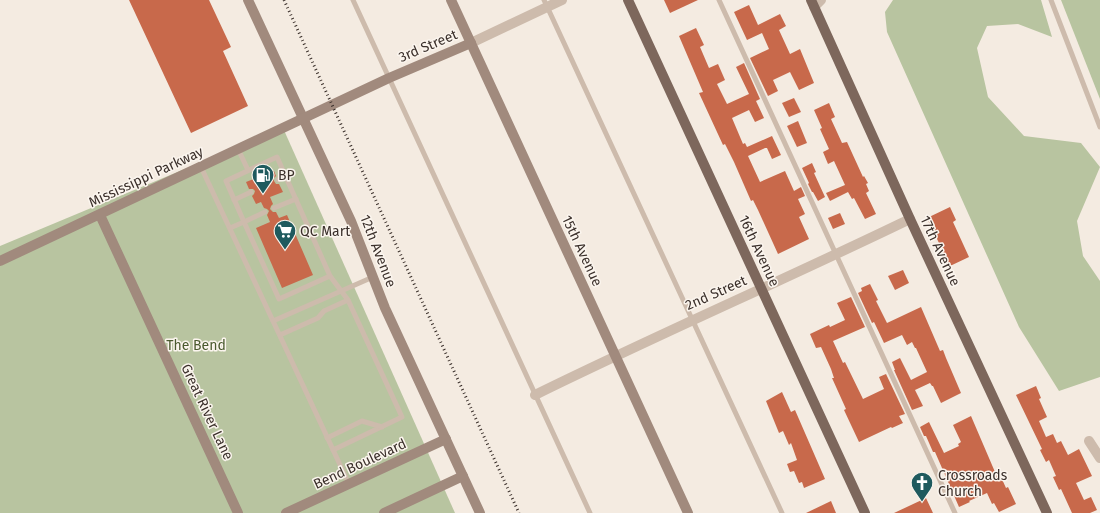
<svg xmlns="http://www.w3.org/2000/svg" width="1100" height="513" viewBox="0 0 1100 513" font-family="'Fira Sans',sans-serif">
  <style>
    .green { fill: #b8c4a0 }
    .building { fill: #c8694b }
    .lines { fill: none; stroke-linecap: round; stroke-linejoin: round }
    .lane { stroke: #cdbbac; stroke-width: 5 }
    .street { stroke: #cdbbac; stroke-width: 10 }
    .secondary { stroke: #a18a7d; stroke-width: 10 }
    .primary { stroke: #7d675c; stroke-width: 10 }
    .rail { stroke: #3b302b; stroke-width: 3; stroke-dasharray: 1 3; stroke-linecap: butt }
    .labels { text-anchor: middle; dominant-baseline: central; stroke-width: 3; stroke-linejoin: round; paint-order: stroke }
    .street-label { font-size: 14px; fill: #3b302b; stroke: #fbf5ee }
    .poi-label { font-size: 14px; fill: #3b302b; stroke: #fbf5ee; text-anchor: start }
    .park-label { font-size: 14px; fill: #4a5a2e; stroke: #fbf5ee }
  </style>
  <rect width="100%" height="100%" fill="#f4ebe1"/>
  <g class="green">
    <path d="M893 0H1041L1052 37 1018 24 987 26 977 48 988 97 1024 136 1081 143 1100 167 1077 221 1083 256 1100 281V377L1059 391 1019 327 887 32 885 12Z"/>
    <path d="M1061 0H1100V99Z"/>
    <path d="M283 128 455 513H0V246Z"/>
  </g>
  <g class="building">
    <path d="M129 0H209L231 47 223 51 248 106 191 133Z"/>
    <path d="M664 0H698L670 13Z"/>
    <path d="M749 5 758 25 780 14 786 26 779 30 790 54 800 49 814 83 799 90 790 72 773 80 778 91 768 96 750 58 769 49 762 33 747 40 734 12Z"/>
    <path d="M696 28 704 45 700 47 709 68 718 64 725 80 717 84 727 104 749 94 736 67 744 63 760 99 756 101 764 118 755 122 749 110 732 118 743 144 745 143 747 147 772 136 781 155 772 159 767 148H765L748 156 760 182 785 171 794 191 801 187 805 196 798 199 805 214 799 217 809 239 778 254 758 210 753 200 751 201 734 162 725 144 723 145 699 93 703 92 679 36Z"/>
    <path d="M794 98 801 112 789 117 782 103Z"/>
    <path d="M829 103 835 117 831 119 842 143 847 142 863 177 864 176 868 183 866 184 869 191 866 193 876 214 865 219 854 198 852 199 848 192 830 201 826 193 845 185 834 161 828 164 823 152 829 149 820 129 822 128 814 110Z"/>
    <path d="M798 121 807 143 797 147 787 126Z"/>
    <path d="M812 163 816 172 814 173 825 197 818 201 813 192H812L808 184 809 183 802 168Z"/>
    <path d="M274 171 276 176 274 178V181L276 184H279L283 192 270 197 273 204 271 206 270 209 273 212H276L279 218 287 215 313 275 282 288 256 228 270 222 267 215 269 211 267 209 264 208 261 202 256 204 252 196 254 194 255 191 253 189H249L246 182Z"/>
    <path d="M950 207 956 220 953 222 969 257 950 266 927 218Z"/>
    <path d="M840 213 845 224 833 229 828 218Z"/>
    <path d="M903 270 909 283 895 290 888 276Z"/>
    <path d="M870 284 878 300 876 301 887 323 921 307 940 351 943 350 946 358 961 393 941 403 933 386H932L930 383 915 390 923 406 912 410 894 370H895L892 362 900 358 911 380 927 372 916 348H915L912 342 907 345 902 335 884 343 875 324 874 322 872 323 858 293 862 291 861 288Z"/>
    <path d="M851 297 865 327 833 341 843 363 845 362 863 399 884 389 879 377 886 374 905 414 899 416 903 423 892 428 891 427 859 442 844 410 846 409 832 378H834L831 369 821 347 816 348 810 334 829 325 830 327 845 320 837 303Z"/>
    <path d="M1036 386 1041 398 1039 399 1047 417 1039 421 1046 437 1053 434 1057 443 1061 441 1068 455 1079 449 1092 476 1076 483 1084 500 1091 497 1097 510 1090 513H1072L1061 489 1059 490 1053 477 1056 476 1049 460 1046 462 1040 450 1042 449 1016 395Z"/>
    <path d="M782 392 791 412 795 410 825 479 804 488 802 482 799 483 794 471 790 472 787 464 797 460 791 443 789 445 783 431 779 433 766 401Z"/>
    <path d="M971 416 998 479 1001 477 1006 488 1008 487 1016 504 999 512 994 503 992 504 987 493 969 501 970 502 959 507 935 452H933L926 436H924L920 427 929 422 944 453 959 446 958 444 961 442 953 425Z"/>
    <path d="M926 498 933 513H894Z"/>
    <path d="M831 501 836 513H806Z"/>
  </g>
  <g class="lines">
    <g class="lane">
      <path d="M353 0 590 513"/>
      <path d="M544 0 782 513"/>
      <path d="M719 0 955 513"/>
      <path d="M1051 0 1100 127"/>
      <path d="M238 149 248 170"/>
      <path d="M201 167 273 321 373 277"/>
      <path d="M278 180 286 176"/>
      <path d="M234 200 251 192"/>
      <path d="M274 208 296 199"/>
      <path d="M265 212 244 222 226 181 277 157 330 276"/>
      <path d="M230 228 244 222 279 299 330 276 348 300 402 417 333 450"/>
      <path d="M273 321 349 484"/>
      <path d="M280 335 318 318 324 311 348 300"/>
      <path d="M327 438 362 421 382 427"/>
    </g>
    <g class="street">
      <path d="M814 7 821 0"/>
      <path d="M471 43 562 0"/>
      <path d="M535 395C659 334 786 279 910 219"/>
      <path d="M1089 441 1100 458"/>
    </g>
    <g class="secondary">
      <path d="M248 0 351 221 385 308 480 513"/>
      <path d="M451 0 688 513"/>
      <path d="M100 215 238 513"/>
      <path d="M0 261 389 78 471 43"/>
      <path d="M286 513 446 439"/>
      <path d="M384 513 463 476"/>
    </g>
    <g class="primary">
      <path d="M628 0 865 513"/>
      <path d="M811 0 910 219 1047 513"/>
    </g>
    <path class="rail" d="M284 0 519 513"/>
  </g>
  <defs>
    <g id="fuel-pin" transform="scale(1.15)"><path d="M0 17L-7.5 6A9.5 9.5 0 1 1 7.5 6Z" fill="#1f5a5e" stroke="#fbf5ee"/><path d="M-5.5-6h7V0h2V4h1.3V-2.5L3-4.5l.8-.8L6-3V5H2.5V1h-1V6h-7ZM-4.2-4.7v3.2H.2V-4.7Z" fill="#fff"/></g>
    <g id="supermarket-pin" transform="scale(1.15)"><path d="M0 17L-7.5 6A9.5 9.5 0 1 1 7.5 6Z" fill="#1f5a5e" stroke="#fbf5ee"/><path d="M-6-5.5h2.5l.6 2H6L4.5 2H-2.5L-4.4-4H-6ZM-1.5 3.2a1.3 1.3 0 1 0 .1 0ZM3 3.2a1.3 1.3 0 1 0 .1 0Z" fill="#fff"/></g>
    <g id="church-pin" transform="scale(1.15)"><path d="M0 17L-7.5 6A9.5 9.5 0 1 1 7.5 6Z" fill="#1f5a5e" stroke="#fbf5ee"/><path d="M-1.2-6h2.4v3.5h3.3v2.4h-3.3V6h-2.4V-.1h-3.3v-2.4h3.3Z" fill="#fff"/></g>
  </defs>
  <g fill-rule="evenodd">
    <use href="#fuel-pin" x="263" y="175"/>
    <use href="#supermarket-pin" x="285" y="231"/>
    <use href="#church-pin" x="922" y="483"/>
  </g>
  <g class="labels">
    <g class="street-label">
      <text transform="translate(428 46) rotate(-23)">3rd Street</text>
      <text transform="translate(146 177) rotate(-25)">Mississippi Parkway</text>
      <text transform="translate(378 251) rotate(69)">12th Avenue</text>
      <text transform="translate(582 251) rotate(65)">15th Avenue</text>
      <text transform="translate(759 251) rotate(65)">16th Avenue</text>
      <text transform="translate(940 251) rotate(65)">17th Avenue</text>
      <text transform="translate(716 293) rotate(-24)">2nd Street</text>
      <text transform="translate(207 412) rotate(65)">Great River Lane</text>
      <text transform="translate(360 464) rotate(-25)">Bend Boulevard</text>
    </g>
    <g class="poi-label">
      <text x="278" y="175">BP</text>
      <text x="300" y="231">QC Mart</text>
      <text x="938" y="475">Crossroads<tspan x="938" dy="16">Church</tspan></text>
    </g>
    <g class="park-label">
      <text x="196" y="345">The Bend</text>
    </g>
  </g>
</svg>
